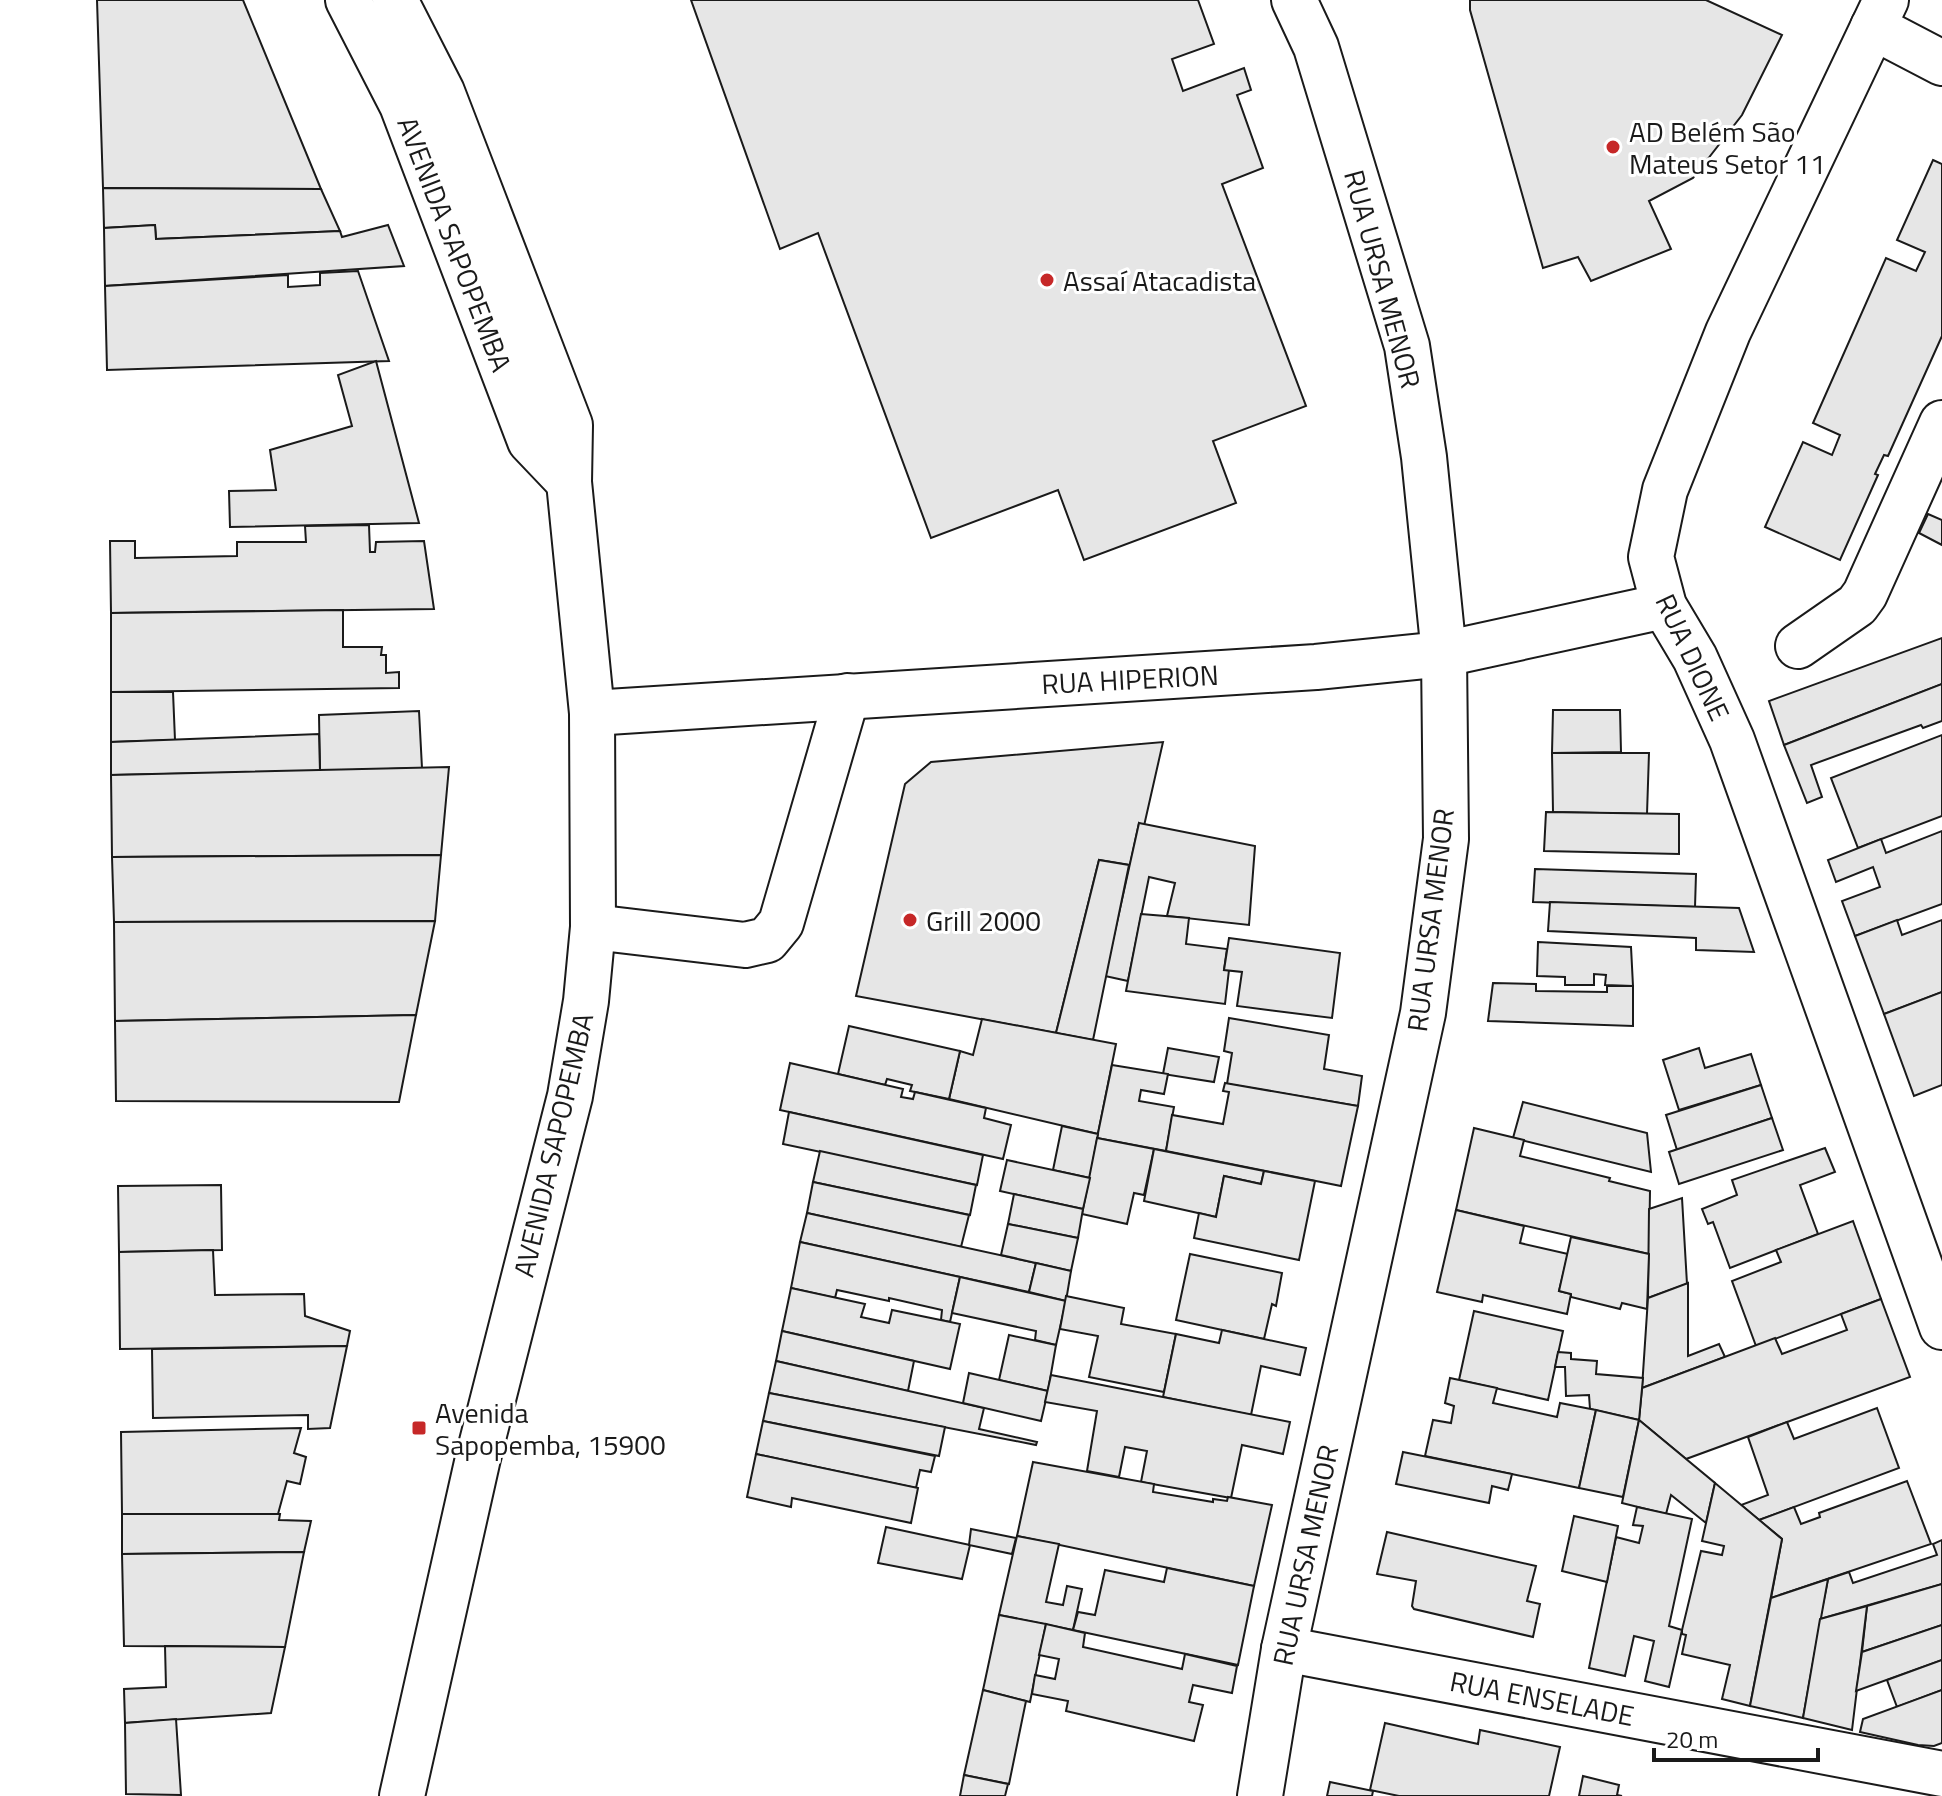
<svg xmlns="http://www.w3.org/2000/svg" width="1942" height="1796" viewBox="0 0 1942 1796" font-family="'Titillium Web',sans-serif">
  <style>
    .building { fill: #e6e6e6; stroke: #1a1a1a; stroke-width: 2 }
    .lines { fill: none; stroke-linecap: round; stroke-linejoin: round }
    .minor-casing { stroke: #1a1a1a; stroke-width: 48 }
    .major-casing { stroke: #1a1a1a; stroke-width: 48 }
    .minor { stroke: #fff; stroke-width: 44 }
    .major { stroke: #fff; stroke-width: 44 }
    .poi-dot { fill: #c62828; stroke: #fff; stroke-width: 3 }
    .labels { text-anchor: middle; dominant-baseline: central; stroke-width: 6; stroke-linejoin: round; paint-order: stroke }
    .poi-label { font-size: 28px; fill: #1a1a1a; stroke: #fff; text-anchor: start }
    .street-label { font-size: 28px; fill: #1a1a1a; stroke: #fff }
  </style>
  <rect width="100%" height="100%" fill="#fff"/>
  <g class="building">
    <path d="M97 0H243L321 189 103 188Z"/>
    <path d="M691 0H1198L1214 44 1172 59 1183 91 1244 68 1251 90 1237 95 1263 168 1222 184 1306 406 1213 441 1236 503 1084 560 1058 490 931 538 818 233 780 249Z"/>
    <path d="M1470 0H1706L1782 35 1742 115 1693 178 1649 201 1671 249 1591 281 1578 257 1543 268 1470 10Z"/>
    <path d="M1933 160 1942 164V336L1888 456 1884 455 1875 474 1878 475 1840 560 1765 527 1803 442 1832 455 1840 435 1813 423 1886 258 1916 271 1925 252 1897 240Z"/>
    <path d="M103 188 321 189 340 231 156 239 155 225 104 228Z"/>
    <path d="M155 225 156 239 340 231 342 237 388 225 404 266 105 286 104 228Z"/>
    <path d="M358 271 389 361 107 370 105 286 288 275V287L320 285V273Z"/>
    <path d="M376 361 419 523 230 527 229 491 276 490 270 450 352 426 338 375Z"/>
    <path d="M1928 514 1942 520V545L1919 533Z"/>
    <path d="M369 525 370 552H375L376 542 424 541 434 609 111 613 110 541H135V558L237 556V542H306L305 526Z"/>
    <path d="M343 610V647H382L381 655H386V673L399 672V688L111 692V613Z"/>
    <path d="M1942 638V684L1784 745 1769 701Z"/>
    <path d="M1942 684V721L1923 728 1921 725 1811 765 1822 797 1807 803 1784 745Z"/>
    <path d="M111 692H173L175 740 111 742Z"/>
    <path d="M1553 710H1620L1621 752 1552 753Z"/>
    <path d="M419 711 422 768 320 771 319 715Z"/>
    <path d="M319 734 320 771 111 775V742Z"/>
    <path d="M1942 735V816L1858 848 1831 778Z"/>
    <path d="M1163 742 1144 826 1139 823 1130 865 1099 860 1056 1033 856 996 905 784 931 762Z"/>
    <path d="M1552 753H1649L1647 814 1553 812Z"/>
    <path d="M449 767 441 855 112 857 111 775Z"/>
    <path d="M1546 812 1679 814V854L1544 851Z"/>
    <path d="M1139 823 1255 846 1249 925 1167 916 1175 883 1149 877 1128 981 1105 976Z"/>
    <path d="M1942 831V904L1855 936 1842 901 1880 887 1873 867 1836 882 1828 860 1881 839 1886 853Z"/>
    <path d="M441 855 435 921 114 922 112 857Z"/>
    <path d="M1099 860 1129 865 1093 1040 1056 1033Z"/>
    <path d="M1535 869 1696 874 1695 907 1533 902Z"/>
    <path d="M1550 902 1739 908 1754 952 1696 950V938L1548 931Z"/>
    <path d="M1141 914 1189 918 1186 944 1227 949 1224 970H1229L1225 1004 1126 991Z"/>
    <path d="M1897 920 1902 935 1942 920V992L1884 1014 1855 936Z"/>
    <path d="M435 921 416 1015 115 1021 114 922Z"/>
    <path d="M1229 938 1340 953 1332 1018 1237 1006 1242 972 1224 970Z"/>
    <path d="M1538 942 1631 947 1633 986 1605 985 1606 975 1594 974V985H1565V977L1537 976Z"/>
    <path d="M1493 983 1536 984V991L1607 992V986H1633V1026L1488 1021Z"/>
    <path d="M1942 992V1085L1914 1096 1884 1014Z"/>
    <path d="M416 1015 399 1102 116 1101 115 1021Z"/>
    <path d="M1229 1018 1329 1035 1324 1069 1362 1076 1358 1106 1227 1084 1232 1053 1224 1051Z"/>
    <path d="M982 1019 1116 1044 1098 1134 949 1099 960 1051 973 1055Z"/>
    <path d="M849 1026 960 1051 949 1099 910 1091 912 1085 887 1079 885 1085 838 1074Z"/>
    <path d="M1168 1048 1219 1057 1214 1082 1163 1074Z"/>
    <path d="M1699 1048 1705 1068 1751 1054 1761 1085 1679 1110 1663 1060Z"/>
    <path d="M790 1063 903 1089 901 1097 913 1099 915 1092 986 1108 984 1118 1011 1125 1003 1159 780 1110Z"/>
    <path d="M1112 1065 1168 1074 1164 1094 1141 1090 1139 1101 1174 1107 1166 1151 1097 1138Z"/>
    <path d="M1225 1083 1358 1106 1341 1186 1166 1151 1172 1115 1223 1124 1229 1092 1223 1091Z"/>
    <path d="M1761 1085 1772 1118 1677 1150 1666 1115Z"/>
    <path d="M1523 1102 1647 1133 1651 1172 1513 1138Z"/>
    <path d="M789 1112 983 1155 977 1185 783 1144Z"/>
    <path d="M1772 1118 1783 1150 1679 1184 1669 1152Z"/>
    <path d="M1062 1126 1098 1134 1090 1178 1053 1170Z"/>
    <path d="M1474 1128 1524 1140 1520 1156 1610 1178 1609 1181 1650 1191 1649 1254 1456 1210Z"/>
    <path d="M1097 1138 1154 1149 1144 1195 1134 1193 1127 1224 1082 1214Z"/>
    <path d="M1825 1148 1835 1172 1800 1185 1818 1234 1730 1268 1713 1222 1708 1224 1702 1209 1737 1195 1732 1180Z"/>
    <path d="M1154 1149 1264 1171 1261 1184 1224 1176 1216 1217 1144 1201Z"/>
    <path d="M820 1151 976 1185 970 1215 813 1182Z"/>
    <path d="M1007 1160 1090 1178 1083 1209 1000 1191Z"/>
    <path d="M1264 1171 1315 1181 1299 1260 1194 1238 1199 1213 1216 1217 1224 1176 1261 1184Z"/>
    <path d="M813 1182 969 1215 961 1247 807 1213Z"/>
    <path d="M221 1185 222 1250 119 1252 118 1186Z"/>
    <path d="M1014 1194 1083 1209 1078 1238 1008 1224Z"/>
    <path d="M1682 1198 1687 1284 1648 1298 1649 1209Z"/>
    <path d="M1456 1210 1524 1226 1520 1243 1568 1254 1559 1291 1571 1294 1567 1314 1483 1295 1482 1302 1437 1292Z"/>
    <path d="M807 1213 1036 1263 1029 1292 800 1242Z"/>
    <path d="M1853 1221 1881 1299 1756 1346 1732 1281 1781 1262 1776 1250Z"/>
    <path d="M1008 1224 1078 1238 1071 1271 1001 1255Z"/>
    <path d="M1571 1237 1649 1254 1647 1309 1622 1303 1620 1309 1571 1297V1294L1559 1291Z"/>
    <path d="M800 1242 960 1277 950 1322 941 1320 942 1310 889 1298V1301L837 1290 835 1298 791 1288Z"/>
    <path d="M213 1250 215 1295 304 1294 305 1316 350 1331 347 1346 120 1349 119 1252Z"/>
    <path d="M1190 1254 1282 1273 1276 1306 1272 1304 1264 1339 1176 1320Z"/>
    <path d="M1036 1263 1071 1271 1066 1301 1029 1292Z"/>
    <path d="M960 1277 1066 1301 1056 1345 1035 1340 1036 1331 952 1313Z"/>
    <path d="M1688 1283V1356L1719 1344 1725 1357 1642 1388 1648 1298Z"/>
    <path d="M791 1288 865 1304 861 1317 889 1323 892 1310 960 1324 950 1369 782 1331Z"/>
    <path d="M1066 1296 1124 1308 1121 1324 1176 1334 1164 1392 1089 1377 1098 1336 1060 1329Z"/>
    <path d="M1881 1299 1910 1377 1686 1459 1639 1420 1642 1388 1775 1338 1782 1354 1847 1330 1841 1314Z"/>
    <path d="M1474 1311 1563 1331 1548 1400 1459 1380Z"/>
    <path d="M1222 1330 1306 1348 1300 1375 1261 1366 1251 1415 1163 1397 1176 1334 1219 1343Z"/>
    <path d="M782 1331 914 1361 908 1391 776 1361Z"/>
    <path d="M1009 1335 1056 1345 1048 1391 999 1380Z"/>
    <path d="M347 1346 330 1428 308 1429V1415L153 1418 152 1349Z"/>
    <path d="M1558 1352 1571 1353V1359L1597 1361 1596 1374 1643 1378 1639 1420 1590 1409 1589 1395 1566 1396 1565 1367H1555Z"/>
    <path d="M776 1361 984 1408 979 1429 1037 1442 1036 1445 769 1393Z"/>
    <path d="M969 1373 1048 1391 1041 1421 963 1403Z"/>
    <path d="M1051 1375 1290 1422 1283 1454 1242 1445 1231 1498 1141 1482 1147 1451 1125 1447 1119 1477 1087 1471 1097 1411 1045 1402Z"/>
    <path d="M1450 1378 1497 1388 1493 1403 1557 1417 1560 1403 1596 1410 1579 1488 1425 1456 1433 1420 1451 1423 1454 1406 1445 1403Z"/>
    <path d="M769 1393 945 1427 939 1456 763 1421Z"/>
    <path d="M1877 1408 1899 1468 1759 1520 1741 1505 1768 1495 1748 1437 1787 1422 1794 1439Z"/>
    <path d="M1596 1410 1639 1420 1623 1497 1579 1488Z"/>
    <path d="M1639 1420 1715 1483 1706 1523 1671 1495 1666 1514 1622 1503Z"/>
    <path d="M763 1421 935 1456 931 1472 920 1470 916 1488 756 1454Z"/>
    <path d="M301 1428 294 1453 306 1457 300 1484 287 1481 278 1514H122L121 1432Z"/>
    <path d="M1403 1452 1512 1474 1508 1490 1492 1486 1489 1503 1396 1484Z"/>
    <path d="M756 1454 918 1488 911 1523 792 1498 791 1507 747 1497Z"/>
    <path d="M1033 1462 1154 1484 1153 1492 1213 1502V1499L1227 1501 1228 1497 1272 1505 1254 1586 1017 1536Z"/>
    <path d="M1907 1481 1931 1544 1771 1598 1782 1539 1759 1520 1794 1507 1801 1524 1820 1517 1819 1513Z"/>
    <path d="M1715 1483 1782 1539 1750 1706 1722 1699 1730 1665 1682 1654 1686 1635 1682 1634V1630L1701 1551 1722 1555 1724 1546 1702 1541Z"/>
    <path d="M1637 1507 1692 1519 1669 1626 1682 1630 1669 1687 1645 1681 1654 1641 1634 1636 1625 1676 1589 1668 1616 1537 1639 1543 1643 1526 1633 1525Z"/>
    <path d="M122 1514H280L279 1520 311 1521 304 1552 122 1554Z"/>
    <path d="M1574 1516 1618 1526 1607 1582 1562 1571Z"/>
    <path d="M886 1527 970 1545 962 1579 878 1563Z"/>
    <path d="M971 1529 1016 1538 1012 1554 969 1545Z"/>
    <path d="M1387 1532 1536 1566 1527 1601 1540 1604 1533 1637 1414 1609 1412 1606 1416 1581 1377 1574Z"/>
    <path d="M1017 1536 1059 1544 1046 1602 1063 1605 1067 1586 1082 1589 1073 1630 999 1615Z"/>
    <path d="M1942 1540V1584L1820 1619 1828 1579 1849 1572 1853 1583 1937 1555 1933 1544Z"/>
    <path d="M304 1552 285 1647 124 1646 122 1554Z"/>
    <path d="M1167 1568 1254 1586 1238 1665 1073 1630 1078 1612 1095 1615 1105 1570 1164 1582Z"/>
    <path d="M1828 1579 1803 1718 1750 1706 1771 1598Z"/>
    <path d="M1942 1584V1625L1862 1652 1867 1606Z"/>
    <path d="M1867 1606 1852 1730 1803 1718 1820 1619Z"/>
    <path d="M999 1615 1046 1624 1030 1702 983 1690Z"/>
    <path d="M1046 1624 1085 1633 1083 1647 1182 1669 1185 1654 1237 1666 1232 1693 1193 1685 1189 1702 1203 1705 1194 1741 1066 1711 1068 1701 1032 1694 1035 1675 1055 1679 1059 1659 1039 1655Z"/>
    <path d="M1942 1625V1660L1856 1691 1862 1652Z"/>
    <path d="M165 1646 285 1647 271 1713 125 1723 124 1689 166 1687Z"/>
    <path d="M1942 1660V1690L1897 1707 1887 1680Z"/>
    <path d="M983 1690 1026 1701 1009 1784 964 1775Z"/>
    <path d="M1942 1690V1743L1934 1746 1918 1745 1860 1732 1863 1719Z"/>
    <path d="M176 1719 181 1795 126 1794 125 1723Z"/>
    <path d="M1385 1723 1478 1744 1480 1730 1560 1747 1549 1796H1399L1370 1790Z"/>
    <path d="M964 1775 1008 1784 1005 1796H960Z"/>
    <path d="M1583 1776 1619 1785 1617 1795 1622 1796H1579Z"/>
    <path d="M1330 1782 1373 1791 1372 1796H1327Z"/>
  </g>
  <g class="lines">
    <g class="minor-casing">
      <g id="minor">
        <path d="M1886 0 1728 332 1665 490 1651 557 1664 606 1695 658 1732 740 1942 1327"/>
        <path d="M1873 27 1942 63"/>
        <path d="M1798 646 1857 605 1865 594 1942 423"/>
        <path d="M592 713 1316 667 1444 654 1664 606"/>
        <path d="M593 927 745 945 767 940 781 923 847 696"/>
        <path d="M1284 1649 1942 1774"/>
        <path d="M1260 1796 1284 1649 1423 1013 1446 839 1444 654 1424 457 1407 346 1316 47 1294 0"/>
      </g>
    </g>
    <g class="major-casing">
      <g id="major">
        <path d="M348 0 402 105 530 441 569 482"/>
        <path d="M395 0 442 92 570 425 569 482 592 713 593 927 586 1001 570 1096 478 1458 402 1796"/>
      </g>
    </g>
    <use href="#minor" class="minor"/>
    <use href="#major" class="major"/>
  </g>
  <g class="poi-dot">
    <circle cx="1613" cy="147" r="8"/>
    <circle cx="1047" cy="280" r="8"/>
    <circle cx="910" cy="920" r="8"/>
    <rect x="411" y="1420" width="16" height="16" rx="4"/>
  </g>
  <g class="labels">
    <g class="poi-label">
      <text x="1629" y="131">AD Belém São<tspan x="1629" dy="32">Mateus Setor 11</tspan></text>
      <text x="1063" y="280">Assaí Atacadista</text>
      <text x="926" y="920">Grill 2000</text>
      <text x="435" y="1412">Avenida<tspan x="435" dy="32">Sapopemba, 15900</tspan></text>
    </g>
    <g class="street-label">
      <text transform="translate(455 244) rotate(69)">AVENIDA SAPOPEMBA</text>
      <text transform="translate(1383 279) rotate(75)">RUA URSA MENOR</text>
      <text transform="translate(1693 657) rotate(65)">RUA DIONE</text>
      <text transform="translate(1130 679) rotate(-3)">RUA HIPERION</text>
      <text transform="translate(1430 920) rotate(-83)">RUA URSA MENOR</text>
      <text transform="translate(553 1145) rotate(-77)">AVENIDA SAPOPEMBA</text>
      <text transform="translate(1305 1555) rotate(-78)">RUA URSA MENOR</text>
      <text transform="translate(1542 1698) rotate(11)">RUA ENSELADE</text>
    </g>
  </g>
  <path d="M1654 1748v12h164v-12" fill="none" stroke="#1a1a1a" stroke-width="4"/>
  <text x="1666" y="1748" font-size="24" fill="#1a1a1a" stroke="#ffffff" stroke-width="6" paint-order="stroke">20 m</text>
</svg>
